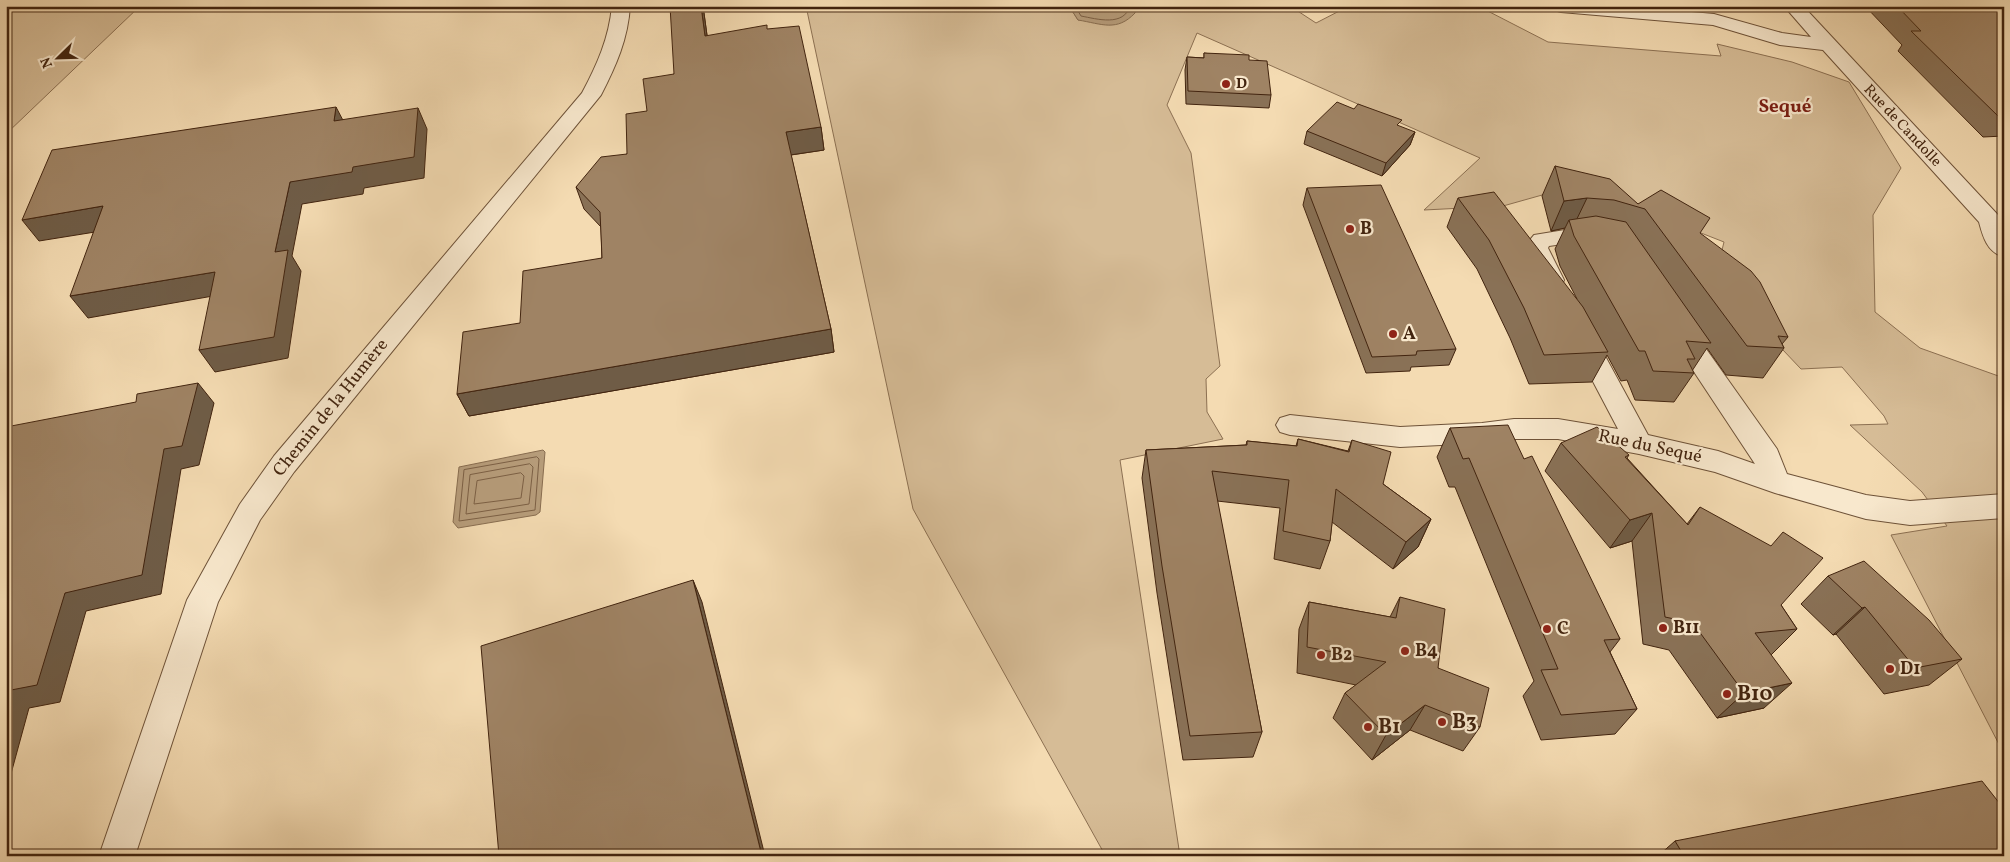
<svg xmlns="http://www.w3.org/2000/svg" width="2010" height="862" viewBox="0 0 2010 862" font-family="Vollkorn,serif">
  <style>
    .green { fill: #d6bc96; stroke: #8c7052 }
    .water { fill: #b79d7b; stroke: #886d50 }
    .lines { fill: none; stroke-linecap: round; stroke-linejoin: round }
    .shore { stroke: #7c6045; stroke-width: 1 }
    .street-casing { stroke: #6e5238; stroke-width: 2 }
    .street { fill: #f8e8cd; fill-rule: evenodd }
    .wall { fill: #897156; stroke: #42240f }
    .shaded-wall { fill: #6f5c46; stroke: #42240f }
    .building { fill: #9f8364; stroke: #42240f }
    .poi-dot { fill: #8f2418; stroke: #f8e8cd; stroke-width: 2 }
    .labels { text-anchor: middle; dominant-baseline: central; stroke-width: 4.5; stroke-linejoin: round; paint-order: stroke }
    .far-poi-label { font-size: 15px; font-weight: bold; fill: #42240f; stroke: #f8e8cd; text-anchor: start }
    .far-street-label { font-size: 15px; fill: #42240f; stroke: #f8e8cd }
    .poi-label { font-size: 18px; font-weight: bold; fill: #42240f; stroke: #f8e8cd; text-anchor: start }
    .street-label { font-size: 18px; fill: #42240f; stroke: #f8e8cd }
    .far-district-label { font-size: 19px; font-weight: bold; fill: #7a1f14; stroke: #f8e8cd }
    .near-poi-label { font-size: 21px; font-weight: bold; fill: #42240f; stroke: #f8e8cd; text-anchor: start }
  </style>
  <rect width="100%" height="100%" fill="#f4dbb2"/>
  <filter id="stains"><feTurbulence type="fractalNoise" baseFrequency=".004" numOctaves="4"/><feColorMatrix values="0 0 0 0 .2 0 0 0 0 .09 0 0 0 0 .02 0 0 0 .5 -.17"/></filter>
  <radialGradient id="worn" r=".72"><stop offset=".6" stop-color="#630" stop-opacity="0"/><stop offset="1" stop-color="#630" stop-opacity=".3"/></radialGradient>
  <g class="green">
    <path d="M6 6H140L6 134Z"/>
    <path d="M806 6H1069L1078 20 1135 13V6H1290L1316 23 1349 6H1478L1548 42 1721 56 1717 44 1792 62 1849 82 1901 168 1873 215 1875 312 1920 348 2004 378V754L1891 535 1947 526 1922 492 1850 425 1888 424 1884 416 1842 367 1801 369 1746 311 1722 250 1724 242 1650 213 1560 190 1503 206 1424 210 1480 158 1197 33 1167 105 1191 153 1220 366 1206 379 1207 412 1223 439 1120 460 1180 856 1105 855 913 509Z"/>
  </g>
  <g class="water">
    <path d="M1069 6H1135V13C1117 32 1102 24 1078 20Z"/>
    <path d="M543 450 545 452 540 512 536 515 458 528 453 522 459 467Z"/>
  </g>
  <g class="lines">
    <g class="shore">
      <path d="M1075 6 1081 16C1097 19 1124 27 1130 6"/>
      <path d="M537 457 539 459 535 510 459 521 464 470Z"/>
      <path d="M530 464 533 467 529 504 466 514 470 475Z"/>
      <path d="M521 473 524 476 521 498 474 504 477 481Z"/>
    </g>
    <g class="street-casing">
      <g id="street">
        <path d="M612 6H630C628 39 616 66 601 95L294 472 260 520 218 602 135 856H99L187 600 240 504 274 456 582 93C597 65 609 38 612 6Z"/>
        <path d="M1552 6H1625L1714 14 1782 33 1811 37 1784 6H1803L1998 215 2004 228V257C1987 252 1983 237 1979 222L1823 50 1780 45 1713 25 1561 12 1554 10Z"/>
        <path d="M1577 228 1605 232 1609 237 1605 242 1597 244 1577 242 1549 246 1548 248 1564 280 1561 286 1552 288 1543 286 1524 247 1534 235Z"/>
        <path d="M1678 319 1687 322 1777 449 1787 474 1866 495 1910 501 2004 494V518L1910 525 1866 519 1775 493 1715 472 1639 454 1558 439H1514L1482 443 1400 447 1290 435 1280 432 1276 425 1280 418 1290 415 1400 427 1482 423 1514 419H1558L1618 429 1569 336 1573 330 1582 327 1591 330 1648 435 1718 451 1755 464 1665 328 1669 322Z"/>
      </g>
    </g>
    <use href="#street" class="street"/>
  </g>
  <g class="wall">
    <path d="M703 6 707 35 821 127 824 150 791 155 831 329 834 352 469 416 457 394 520 323 602 258 601 227 584 209 576 187 627 154 647 111 674 74Z"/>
    <path d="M1865 6H2004V136L1983 137 1898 51 1902 45Z"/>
    <path d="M1204 53 1249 60 1271 95 1269 108 1186 104 1185 70 1187 57 1204 58Z"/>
    <path d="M1307 131 1415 132 1410 145 1382 176 1304 144Z"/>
    <path d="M1555 166 1638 204 1700 234 1788 337 1782 344 1784 348 1763 378 1726 375 1707 348 1692 371 1694 373 1674 402 1635 400 1627 380 1621 381 1607 355 1592 382 1529 384 1510 338 1477 269 1447 227 1458 198 1577 299 1560 266 1555 249 1565 228 1551 231 1542 196Z"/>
    <path d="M1307 188 1456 349 1449 365 1411 367 1410 371 1366 373 1303 205Z"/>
    <path d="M1450 428 1524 459 1620 639 1610 652 1637 709 1615 734 1541 740 1523 696 1534 681 1455 487H1449L1437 457Z"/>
    <path d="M1298 439 1348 451 1352 440 1383 484 1431 519 1418 547 1393 569 1332 522 1330 541 1320 569 1274 559 1280 508 1217 501 1262 732 1253 757 1183 760 1157 593 1142 478 1146 450 1246 445 1247 441 1296 446Z"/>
    <path d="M1561 443 1629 455 1627 458 1687 524 1700 507 1781 605 1797 629 1771 655 1764 708 1717 718 1669 650 1643 644 1632 541 1610 548 1545 471Z"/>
    <path d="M1828 576 1962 659 1929 685 1884 694 1836 634 1833 635 1801 604Z"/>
    <path d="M1400 597 1438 668 1480 727 1463 751 1410 730 1372 760 1333 718 1345 693 1356 685 1297 673 1299 629 1309 602 1390 617Z"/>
    <path d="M1675 841 2004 856H1658Z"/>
  </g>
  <g class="shaded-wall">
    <path d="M701 6H703L710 58 705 36Z"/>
    <path d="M336 107 347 128 334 121Z"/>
    <path d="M418 108 427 129 424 178 364 188 363 194 302 204 292 256 301 271 288 358 215 372 199 350 275 252 290 182Z"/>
    <path d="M821 127 824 150 790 155 786 132Z"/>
    <path d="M1415 132 1410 145 1382 176 1386 163Z"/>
    <path d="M1587 198 1573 227 1569 220 1565 228 1551 231 1564 201Z"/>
    <path d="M103 206 120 228 39 241 22 220Z"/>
    <path d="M215 272 230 293 88 318 70 296Z"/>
    <path d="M831 329 834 352 469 416 457 394Z"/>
    <path d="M198 383 214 403 199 465 181 469 161 594 86 611 60 702 29 708 6 792V691L65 593 164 449Z"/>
    <path d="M1652 513 1632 541 1610 548 1630 520Z"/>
    <path d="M1431 519 1418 547 1393 569 1406 542Z"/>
    <path d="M693 580 702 602 765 856H762Z"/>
    <path d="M1865 607 1836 634 1833 635 1862 608Z"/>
    <path d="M1792 683 1764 708 1717 718 1744 693Z"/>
    <path d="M1425 705 1410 730 1372 760 1386 735Z"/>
  </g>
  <g class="building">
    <path d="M670 6H701L705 36 767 25V29L799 26 821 127 786 132 831 329 457 394 463 332 520 323 523 271 602 258 600 212 576 187 601 157 627 154 626 114 647 111 643 79 674 74Z"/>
    <path d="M1897 6H2004V117H1999L1911 31H1921Z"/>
    <path d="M1204 53 1249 55V60L1267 61 1271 95 1188 91 1187 57 1204 58Z"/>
    <path d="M1337 102 1354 109 1358 104 1402 120 1397 125 1415 132 1386 163 1307 131Z"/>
    <path d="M336 107 334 121 418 108 414 157 353 167 352 172 290 182 275 252 288 250 274 337 199 350 215 272 70 296 103 206 22 220 52 150Z"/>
    <path d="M1555 166 1610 179 1638 204 1661 190 1710 218 1700 233 1751 271 1760 282 1788 337 1778 336 1784 348 1747 346 1645 209 1614 200 1587 198 1564 201Z"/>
    <path d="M1381 185 1456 349 1417 351 1416 355 1372 357 1307 188Z"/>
    <path d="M1494 192 1583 307 1608 352 1544 355 1524 308 1489 240 1458 198Z"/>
    <path d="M1596 216 1626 222 1711 343 1686 341 1695 359H1687L1694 373 1653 371 1645 351H1639L1574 236 1569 220Z"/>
    <path d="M198 383 182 446 164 449 142 575 65 593 37 685 6 691V427L136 402 137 394Z"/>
    <path d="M1508 425 1524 459 1532 456 1620 639 1604 640 1637 709 1561 715 1541 670 1558 669 1469 458 1463 459 1450 428Z"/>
    <path d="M1597 427 1629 455 1625 457 1688 525 1700 507 1771 546 1783 532 1823 558 1781 605 1797 629 1755 633 1792 683 1744 693 1693 623 1665 617 1652 513 1630 520 1561 443Z"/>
    <path d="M1298 439 1349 452 1352 440 1391 452 1383 484 1431 519 1406 542 1336 489 1330 541 1283 531 1289 480 1212 471 1262 732 1190 736 1162 566 1146 450 1247 445V441L1297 446Z"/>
    <path d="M1864 561 1929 620 1962 659 1915 668 1865 607 1862 608 1828 576Z"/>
    <path d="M693 580 762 856H499L481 646Z"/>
    <path d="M1400 597 1445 609 1438 668 1489 688 1480 727 1425 705 1386 735 1345 693 1386 662 1307 647 1309 602 1396 618Z"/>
    <path d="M1982 781 2004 809V856H1684L1675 841Z"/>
  </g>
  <g class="poi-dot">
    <circle cx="1226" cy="84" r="5"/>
    <circle cx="1350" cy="229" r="5"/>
    <circle cx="1393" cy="334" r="5"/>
    <circle cx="1663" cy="628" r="5"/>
    <circle cx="1547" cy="629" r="5"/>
    <circle cx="1405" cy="651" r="5"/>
    <circle cx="1321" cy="655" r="5"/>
    <circle cx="1890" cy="669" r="5"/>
    <circle cx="1727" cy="694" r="5"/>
    <circle cx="1442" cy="722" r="5"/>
    <circle cx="1368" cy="727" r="5"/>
  </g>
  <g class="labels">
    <g class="far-poi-label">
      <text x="1236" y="84">D</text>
    </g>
    <g class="far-street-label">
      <text transform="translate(1902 126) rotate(47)">Rue de Candolle</text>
    </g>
    <g class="poi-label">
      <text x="1360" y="229">B</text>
      <text x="1403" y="334">A</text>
      <text x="1673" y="628">B11</text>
      <text x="1557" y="629">C</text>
      <text x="1415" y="651">B4</text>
      <text x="1331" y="655">B2</text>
      <text x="1900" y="669">D1</text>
    </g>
    <g class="street-label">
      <text transform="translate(331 408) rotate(-51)">Chemin de la Humère</text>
      <text transform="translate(1650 447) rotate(12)">Rue du Sequé</text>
    </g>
    <g class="far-district-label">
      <text x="1785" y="107">Sequé</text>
    </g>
    <g class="near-poi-label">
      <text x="1737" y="694">B10</text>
      <text x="1452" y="722">B3</text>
      <text x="1378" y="727">B1</text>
    </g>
  </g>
  <rect width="2010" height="862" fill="none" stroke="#f4dbb2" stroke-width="25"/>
  <rect x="8" y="8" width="1995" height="847" fill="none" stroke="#42240f" stroke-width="2.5"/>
  <rect x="12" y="12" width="1985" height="837" fill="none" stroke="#42240f"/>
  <g transform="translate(58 58) rotate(247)" stroke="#f8e8cd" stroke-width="4" paint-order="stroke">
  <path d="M0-4L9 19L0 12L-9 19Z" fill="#42240f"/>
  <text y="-8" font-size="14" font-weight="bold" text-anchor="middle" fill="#42240f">N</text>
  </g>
  <rect width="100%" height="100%" filter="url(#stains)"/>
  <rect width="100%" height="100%" fill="url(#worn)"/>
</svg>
